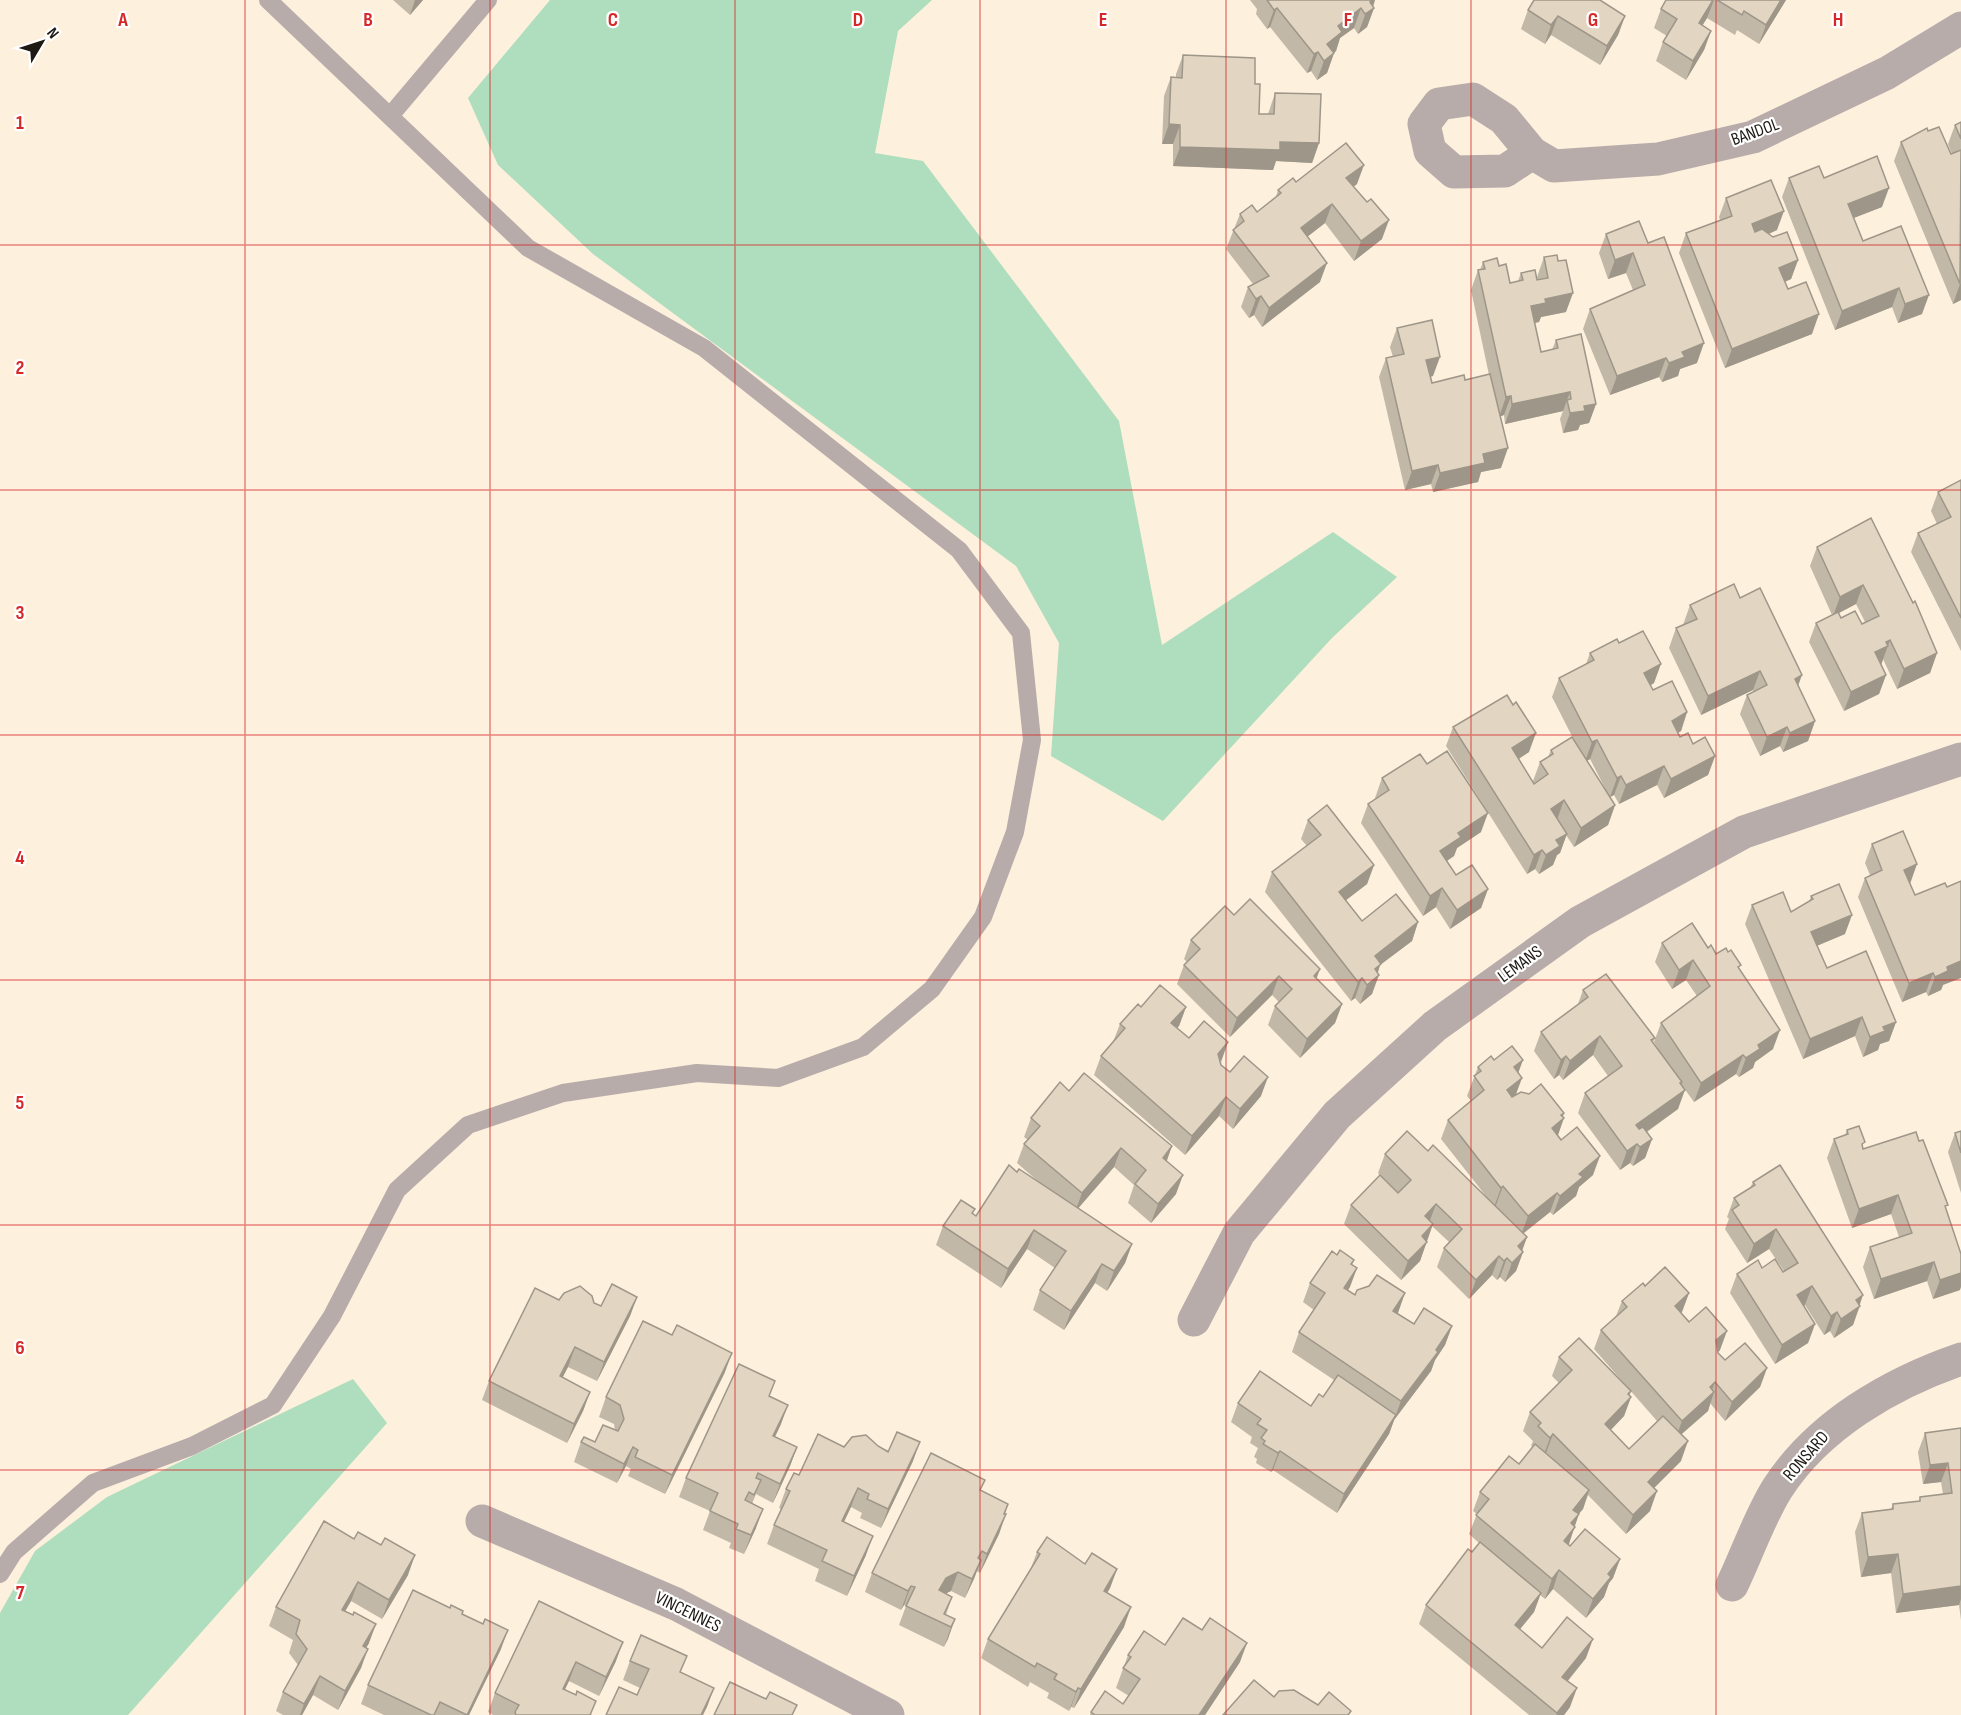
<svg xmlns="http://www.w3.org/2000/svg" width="1961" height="1715" viewBox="0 0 1961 1715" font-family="'Sofia Sans Condensed',sans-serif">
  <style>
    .green { fill: #aedebd }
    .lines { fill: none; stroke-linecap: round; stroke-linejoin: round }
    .lane { stroke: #b7acaa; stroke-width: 18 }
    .street { stroke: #b7acaa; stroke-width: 33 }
    .wall { fill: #c2b8a8; fill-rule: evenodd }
    .shaded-wall { fill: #9e9688 }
    .building { fill: #e2d6c3; stroke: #9e9688; stroke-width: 1.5 }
    .grid { fill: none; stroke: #d62828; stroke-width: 1.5; stroke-opacity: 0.55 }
    .labels { text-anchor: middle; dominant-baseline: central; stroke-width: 4.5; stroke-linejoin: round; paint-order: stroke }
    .street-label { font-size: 18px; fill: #1e1a13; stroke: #fff }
    .grid-label { font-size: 20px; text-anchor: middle; font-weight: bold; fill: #d62828; stroke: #fff; stroke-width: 4.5; stroke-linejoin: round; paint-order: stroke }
  </style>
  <rect width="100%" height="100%" fill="#fdf0dd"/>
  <g class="green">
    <path d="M550 0H932L898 31 875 153 923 161 1119 421 1162 645 1333 532 1397 577 1332 638 1163 821 1051 756 1059 643 1016 566 593 254 498 165 468 98Z"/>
    <path d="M353 1379 387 1423 128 1715H0V1613L35 1551 107 1497Z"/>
  </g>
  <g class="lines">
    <g class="lane">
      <path d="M390 116 488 0"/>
      <path d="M0 1574 14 1552 93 1483 192 1446 273 1405 332 1316 397 1190 468 1125 563 1093 697 1073 778 1078 863 1047 932 989 983 917 1015 832 1032 740 1021 633 959 550 704 348 528 248 268 0"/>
    </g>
    <g class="street">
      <path d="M1532 153 1505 171 1454 172 1430 151 1424 124 1439 104 1473 99 1504 119 1532 153 1554 166 1658 159 1753 137 1887 73 1961 28"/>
      <path d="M1194 1320 1239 1233 1337 1115 1435 1026 1580 922 1744 832 1961 759"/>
      <path d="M482 1521 676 1604 888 1715"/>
      <path d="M1732 1585C1747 1554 1759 1518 1777 1489 1818 1425 1891 1383 1961 1359"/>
    </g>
  </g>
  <g class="wall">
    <path d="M393 0H423L410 15Z"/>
    <path d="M1250 0H1375L1373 7 1374 8 1367 27 1358 34 1354 28 1340 38 1336 51 1334 53 1327 73 1317 80 1311 71 1307 73 1270 27 1267 29 1256 14 1257 9Z"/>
    <path d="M1666 0H1786L1759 44 1737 30 1735 35 1707 18 1702 26 1711 31 1704 50 1686 80 1656 61 1663 42 1667 36 1654 28 1661 9Z"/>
    <path d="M1528 10 1625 16 1618 35 1600 65 1551 35 1545 44 1521 29Z"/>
    <path d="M1183 55 1255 84 1259 114H1268L1275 93 1319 143 1312 163 1276 161 1273 170 1173 166V144H1162L1164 96 1171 77H1176V74Z"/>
    <path d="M1961 122V300L1953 304 1894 161 1901 142 1928 131 1951 154H1952L1948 144 1955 125Z"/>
    <path d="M1789 178H1824L1882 207 1853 218 1863 241 1922 314 1898 323 1892 307 1835 330 1782 197Z"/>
    <path d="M1296 182 1357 184 1353 187 1382 239 1354 261 1325 223 1307 237 1320 282 1262 327 1254 315 1249 318 1241 307 1248 287 1253 284 1226 249 1240 214 1257 212 1276 197 1278 190Z"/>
    <path d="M1726 198 1777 230 1769 234 1798 260 1791 279 1785 282 1788 289 1812 334 1725 368 1679 253 1686 233 1720 220 1719 217Z"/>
    <path d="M1639 221 1697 363 1680 369 1678 376 1662 382 1659 377 1610 395 1583 329 1590 309 1633 290 1626 273 1608 279 1599 253 1606 234Z"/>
    <path d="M1544 257 1566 312 1541 317 1539 322 1535 323 1541 352 1552 350 1556 340 1596 404 1589 423 1580 425 1578 430 1563 433 1560 419 1563 411 1505 424 1504 415 1500 416 1501 468 1481 472 1478 482 1433 492 1431 484 1405 490 1379 377 1386 358 1393 357 1390 347 1397 328 1433 376 1430 377 1432 383 1465 380 1489 375 1471 290 1478 270H1480L1483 262 1499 266 1510 283 1518 281 1521 273 1537 277Z"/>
    <path d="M1961 480V651L1911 552 1918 533 1937 524 1931 511 1938 492Z"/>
    <path d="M1871 518 1937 653 1930 673 1897 689 1883 659 1881 665 1886 675 1879 694 1844 711 1809 642 1816 623 1832 615 1810 566 1817 547ZM1856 604 1865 622 1862 624 1841 618 1839 613Z"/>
    <path d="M1740 598 1798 686 1815 721 1808 741 1783 752 1780 746 1760 756 1740 714 1747 695 1754 692 1753 690 1701 715 1669 648 1676 628 1683 625 1690 605Z"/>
    <path d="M1619 643 1654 683 1650 686 1653 690 1687 712 1681 731 1678 733 1680 737 1715 756 1708 775 1664 798 1657 785 1619 804 1614 795 1610 797 1615 805 1608 825 1574 847 1566 835 1560 853 1557 855 1553 865 1539 874 1535 869 1527 874 1446 746 1453 727 1529 752 1519 759 1534 784 1533 781 1540 762 1548 757 1551 750 1576 744 1552 697 1559 678 1586 664 1590 653ZM1590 759 1609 796 1587 761Z"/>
    <path d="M1382 778 1481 832 1457 848 1454 856 1447 861 1456 875 1488 889 1481 908 1450 929 1436 907 1423 916 1361 823 1368 804 1376 799 1375 798Z"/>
    <path d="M1308 820 1374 865 1367 884 1346 900 1362 921 1418 922 1412 941 1380 965 1372 994 1360 1004 1355 998 1351 1001 1265 892 1272 872 1307 846 1301 839Z"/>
    <path d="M1872 844 1910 884 1943 985 1941 990 1928 996 1926 992 1902 1002 1858 897 1865 878 1870 875 1865 863Z"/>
    <path d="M1811 896 1845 934 1817 946 1827 968 1896 1022 1889 1041 1880 1044 1878 1050 1863 1057 1855 1036 1803 1059 1745 924 1752 905 1791 912 1809 902Z"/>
    <path d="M1234 915 1317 979 1342 1004 1335 1023 1300 1058 1268 1025 1275 1006 1279 1002 1272 995 1230 1037 1177 984 1184 965 1187 962 1184 959 1191 940Z"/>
    <path d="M1662 943 1708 948 1716 954 1739 969 1773 1049 1755 1062 1753 1068 1739 1077 1736 1074 1694 1102 1681 1084 1678 1109 1647 1132 1652 1139 1645 1158 1633 1166 1630 1163 1620 1170 1578 1113 1585 1093 1608 1076 1593 1055 1563 1080 1559 1075 1554 1079 1534 1051 1541 1032 1578 1004 1583 990 1655 1038 1653 1042 1660 1052 1654 1042 1661 1023 1697 996 1686 980 1672 989 1655 962Z"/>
    <path d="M1141 1007H1186L1179 1026 1177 1028 1189 1038 1221 1062V1065L1261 1096 1233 1129 1219 1116 1185 1155 1094 1075 1101 1056 1113 1042 1120 1024Z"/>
    <path d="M1494 1060 1518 1073 1516 1095 1564 1113 1558 1135 1593 1175 1579 1187 1576 1196 1553 1215 1550 1212 1523 1234 1527 1237 1522 1250 1523 1252 1516 1271 1505 1282 1500 1277 1497 1280 1492 1275 1469 1299 1437 1267 1444 1248 1449 1242 1432 1226 1420 1261 1401 1280 1344 1224 1351 1205 1384 1180 1378 1173 1385 1154 1428 1151 1489 1200 1441 1139 1448 1120 1471 1101 1467 1096 1478 1067Z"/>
    <path d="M1069 1091 1167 1161 1176 1194 1151 1223 1128 1203 1134 1185 1114 1167 1078 1208 1132 1244 1125 1263 1107 1291 1095 1283 1064 1330 1033 1310 1040 1290 1055 1268 1027 1249 1001 1288 936 1245 943 1226 973 1214 976 1216 1017 1172 1041 1184 1017 1163 1024 1144 1028 1140 1024 1137 1031 1118Z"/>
    <path d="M1847 1130 1863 1149 1946 1210 1960 1290 1933 1299 1927 1281 1874 1299 1863 1267 1870 1247 1899 1237 1891 1214 1852 1228 1827 1158 1834 1139 1845 1135Z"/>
    <path d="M1961 1131V1193L1948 1152 1955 1133Z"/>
    <path d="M1753 1182 1860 1306 1853 1325 1834 1338 1830 1331 1824 1335 1805 1305 1804 1306 1815 1324 1808 1343 1775 1364 1730 1293 1737 1274 1762 1268 1784 1271 1769 1249 1747 1263 1725 1229 1729 1219 1727 1217 1734 1198 1750 1188Z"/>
    <path d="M1337 1255 1354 1260 1352 1265 1357 1268 1348 1290 1355 1295 1397 1313 1414 1324 1452 1326 1445 1345 1435 1360 1431 1371 1394 1420 1389 1434 1337 1513 1273 1470 1271 1472 1256 1463 1257 1459 1254 1457 1258 1448 1250 1443 1252 1437 1231 1422 1238 1403 1311 1406 1323 1397 1334 1380 1292 1352 1299 1332 1314 1310 1303 1302 1310 1283Z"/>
    <path d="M1645 1286 1689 1293 1681 1313 1720 1350 1718 1353 1725 1360 1767 1368 1760 1387 1725 1421 1710 1403 1708 1411 1681 1434V1461L1654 1488 1650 1511 1626 1534 1588 1495 1583 1509 1578 1514 1569 1545 1620 1559 1613 1578 1609 1583 1604 1597 1586 1618 1553 1589 1545 1599 1540 1595 1534 1612 1520 1629 1542 1648 1586 1658 1568 1681 1570 1707 1564 1715H1529L1419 1624 1426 1605 1479 1543 1469 1534 1477 1514 1473 1511 1480 1492 1519 1464 1533 1447 1531 1446 1533 1441 1523 1431 1530 1412 1559 1383 1552 1376 1559 1357 1631 1391 1629 1395 1631 1397 1624 1416 1611 1430 1629 1449 1657 1421 1594 1349 1601 1330 1616 1316 1622 1301Z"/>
    <path d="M637 1297 630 1316 597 1381 568 1367 562 1378 590 1392 583 1411 567 1443 482 1400 489 1381 559 1300 594 1303 601 1306Z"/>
    <path d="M725 1372 665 1494 628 1476 631 1469 626 1466 617 1483 574 1462 581 1442H595L615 1430 614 1424 599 1417 606 1397Z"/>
    <path d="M770 1396 781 1424 775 1437 797 1447 790 1466 773 1503 756 1494 752 1504 756 1528 744 1554 729 1548 731 1543 703 1530 710 1511 679 1497 686 1478Z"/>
    <path d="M1961 1428V1620L1959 1605 1896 1613 1891 1573 1861 1577 1855 1532 1862 1513 1891 1509 1893 1504 1919 1501 1920 1497 1943 1494 1941 1482 1923 1484 1918 1452 1925 1433Z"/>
    <path d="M878 1446 913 1461 881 1528 860 1518 862 1513 851 1507 844 1522 866 1555 847 1596 815 1581 819 1569 767 1544 774 1525 781 1509 779 1508 786 1489 799 1475 844 1447Z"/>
    <path d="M981 1491 1008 1504 999 1534 980 1573 977 1571 965 1598 951 1591 946 1593 952 1597 946 1615 955 1619 944 1647 899 1625 906 1606 904 1605 901 1610 865 1592 872 1573Z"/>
    <path d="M324 1521 408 1575 382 1619 351 1601 345 1611 369 1643 366 1648 361 1668 338 1710 313 1695 302 1715H283L276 1711 283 1692 298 1665 289 1653 293 1640 269 1626 276 1607Z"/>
    <path d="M1037 1552 1085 1564 1117 1569 1110 1588 1107 1593 1124 1627 1074 1708 1071 1707 1069 1711 1047 1698 1049 1693 1030 1682 1028 1687 981 1658 988 1639 1031 1568Z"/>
    <path d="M539 1601 616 1661 599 1696 569 1681 565 1689 592 1715H493L488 1712 495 1693Z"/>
    <path d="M462 1614 501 1649 469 1715H384L361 1704 368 1685Z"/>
    <path d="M1165 1645 1240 1662 1205 1715H1090L1091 1712 1123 1704 1129 1696 1116 1688 1128 1655Z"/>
    <path d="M630 1661 681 1673 707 1707 637 1695 640 1688 623 1680Z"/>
  </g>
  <g class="shaded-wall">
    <path d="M415 0H423L410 15Z"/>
    <path d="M1372 0H1375L1372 9 1374 8 1367 27 1358 34 1370 2Z"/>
    <path d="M1714 0 1707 18 1692 42 1699 23Z"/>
    <path d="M1781 0H1786L1759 44 1766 25Z"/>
    <path d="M1277 8 1270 27 1267 29 1274 10Z"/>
    <path d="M1361 8 1354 28 1340 38 1336 51 1324 60 1327 44 1338 26Z"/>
    <path d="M1558 16 1551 35 1545 44 1551 25Z"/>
    <path d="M1625 16 1618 35 1600 65 1607 46Z"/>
    <path d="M1711 31 1704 50 1686 80 1693 61Z"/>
    <path d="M1318 52 1311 71 1307 73 1314 54Z"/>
    <path d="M1334 53 1327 73 1317 80 1324 61Z"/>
    <path d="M1169 124 1180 125 1173 144H1162Z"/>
    <path d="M1280 142 1319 143 1312 163 1276 161 1273 170 1173 166 1180 147Z"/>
    <path d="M1364 165 1357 184 1339 198 1346 178Z"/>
    <path d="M1889 188 1882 207 1841 223 1848 204Z"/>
    <path d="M1332 204 1325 223 1294 247 1301 228Z"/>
    <path d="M1784 211 1777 230 1745 244 1752 224Z"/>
    <path d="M1389 220 1382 239 1354 261 1361 241Z"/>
    <path d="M1633 253 1626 273 1608 279 1615 260Z"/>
    <path d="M1798 260 1791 279 1772 287 1779 268Z"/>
    <path d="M1327 263 1320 282 1262 327 1269 308Z"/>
    <path d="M1960 284H1961V300L1953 304Z"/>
    <path d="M1899 288 1892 307 1835 330 1842 311Z"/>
    <path d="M1573 293 1566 312 1541 317 1539 322 1524 325 1531 306 1545 299Z"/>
    <path d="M1929 295 1922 314 1898 323 1905 304Z"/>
    <path d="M1261 296 1254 315 1249 318 1256 299Z"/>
    <path d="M1819 314 1812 334 1725 368 1732 349Z"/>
    <path d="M1704 343 1697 363 1680 369 1678 376 1662 382 1669 363 1682 352Z"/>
    <path d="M1440 357 1433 376 1419 379 1426 360Z"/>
    <path d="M1666 358 1659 377 1610 395 1617 376Z"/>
    <path d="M1570 392 1563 411 1505 424 1512 404Z"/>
    <path d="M1511 396 1504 415 1499 417 1506 397Z"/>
    <path d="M1596 404 1589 423 1580 425 1578 430 1563 433 1570 413 1584 406Z"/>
    <path d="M1508 448 1501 468 1481 472 1478 482 1433 492 1440 473 1483 454Z"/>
    <path d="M1438 465 1431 484 1405 490 1412 471Z"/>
    <path d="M1863 585 1856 604 1833 616 1840 597Z"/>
    <path d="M1890 640 1881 665 1875 652 1886 642Z"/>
    <path d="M1937 653 1930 673 1897 689 1904 669Z"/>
    <path d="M1661 664 1654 683 1637 692 1644 673Z"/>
    <path d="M1760 671 1753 690 1701 715 1708 696Z"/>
    <path d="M1802 675 1795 694V679Z"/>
    <path d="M1886 675 1879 694 1844 711 1851 692Z"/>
    <path d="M1687 712 1681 731 1665 740 1672 721Z"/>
    <path d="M1815 721 1808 741 1783 752 1790 733Z"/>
    <path d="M1787 727 1780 746 1760 756 1767 737Z"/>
    <path d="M1536 733 1529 752 1505 767 1512 748Z"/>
    <path d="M1597 740 1590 759 1585 762 1592 742Z"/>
    <path d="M1715 756 1708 775 1664 798 1671 779Z"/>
    <path d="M1664 766 1657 785 1619 804 1626 785Z"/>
    <path d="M1621 776 1614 795 1610 797 1617 778Z"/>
    <path d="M1564 800 1557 820 1551 809Z"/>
    <path d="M1615 805 1608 825 1574 847 1581 828Z"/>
    <path d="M1488 813 1481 832 1457 848 1454 856 1433 870 1440 851 1458 833Z"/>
    <path d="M1567 834 1560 853 1557 855 1553 865 1539 874 1546 855 1556 840Z"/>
    <path d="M1542 850 1535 869 1527 874 1534 855Z"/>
    <path d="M1917 864 1910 884 1904 870Z"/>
    <path d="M1374 865 1367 884 1332 911 1339 892Z"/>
    <path d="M1442 888 1436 907 1423 916 1430 896Z"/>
    <path d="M1488 889 1481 908 1450 929 1457 910Z"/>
    <path d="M1852 915 1845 934 1804 951 1811 932Z"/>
    <path d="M1418 922 1412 941 1380 965 1376 978 1379 975 1372 994 1360 1004 1367 985 1375 956Z"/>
    <path d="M1693 960 1686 980 1672 989 1679 970Z"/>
    <path d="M1961 961V978L1943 985 1941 990 1928 996 1935 977 1947 967Z"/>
    <path d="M1320 969 1313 988 1314 976Z"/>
    <path d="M1933 973 1926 992 1902 1002 1909 983Z"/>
    <path d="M1279 976 1272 995 1230 1037 1237 1018Z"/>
    <path d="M1362 978 1355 998 1351 1001 1358 982Z"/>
    <path d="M1342 1004 1335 1023 1300 1058 1307 1039Z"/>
    <path d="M1186 1007 1179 1026 1164 1042 1171 1023Z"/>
    <path d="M1862 1017 1855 1036 1803 1059 1810 1039Z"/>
    <path d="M1896 1022 1889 1041 1880 1044 1878 1050 1863 1057 1870 1037 1883 1027Z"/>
    <path d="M1780 1030 1773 1049 1755 1062 1753 1068 1739 1077 1746 1058 1758 1045Z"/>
    <path d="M1600 1036 1593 1055 1563 1080 1570 1061Z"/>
    <path d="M1228 1042 1221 1062 1218 1054Z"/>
    <path d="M1743 1055 1736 1074 1694 1102 1701 1083Z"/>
    <path d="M1566 1056 1559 1075 1554 1079 1561 1060Z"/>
    <path d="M1523 1060 1516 1079 1514 1067Z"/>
    <path d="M1268 1077 1261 1096 1233 1129 1240 1109Z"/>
    <path d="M1522 1078 1515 1097 1500 1109 1507 1090Z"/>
    <path d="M1682 1082 1677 1096 1685 1090 1678 1109 1629 1144 1636 1125Z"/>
    <path d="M1226 1097 1219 1116 1185 1155 1192 1136Z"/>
    <path d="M1564 1113 1561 1121 1564 1118 1557 1138 1552 1128 1561 1115Z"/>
    <path d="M1652 1139 1645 1158 1633 1166 1640 1147Z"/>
    <path d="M1637 1144 1630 1163 1620 1170 1627 1151Z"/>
    <path d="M1172 1146 1165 1166 1163 1158Z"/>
    <path d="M1121 1148 1114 1167 1075 1212 1082 1193Z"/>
    <path d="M1600 1156 1593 1175 1579 1187 1576 1196 1553 1215 1560 1196 1579 1174Z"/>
    <path d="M1183 1175 1176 1194 1151 1223 1158 1204Z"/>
    <path d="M1503 1186 1496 1205 1494 1207 1501 1188Z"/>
    <path d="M1557 1193 1550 1212 1521 1235 1528 1216Z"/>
    <path d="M1898 1195 1891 1214 1852 1228 1859 1209Z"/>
    <path d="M1436 1204 1429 1223 1425 1216Z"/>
    <path d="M1433 1224 1420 1261 1401 1280 1408 1261 1422 1236Z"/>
    <path d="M1776 1229 1769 1249 1747 1263 1754 1244Z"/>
    <path d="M1034 1230 1027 1249 1001 1288 1008 1269Z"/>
    <path d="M1527 1237 1521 1254 1523 1252 1516 1271 1505 1282 1518 1246Z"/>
    <path d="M1132 1244 1125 1263 1107 1291 1114 1271Z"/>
    <path d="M1499 1256 1492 1275 1469 1299 1476 1280Z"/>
    <path d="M1507 1258 1500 1277 1497 1280 1504 1261Z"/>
    <path d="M1934 1262 1927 1281 1874 1299 1881 1279Z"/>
    <path d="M1102 1264 1095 1283 1064 1330 1071 1311Z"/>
    <path d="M1357 1268 1350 1287 1337 1307 1344 1288Z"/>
    <path d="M1961 1273V1287L1960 1290 1933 1299 1940 1280Z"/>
    <path d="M1812 1286 1805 1305 1790 1315 1797 1295Z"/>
    <path d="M1405 1293 1398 1313 1386 1330 1393 1311Z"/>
    <path d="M1689 1293 1682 1312 1668 1325 1675 1306Z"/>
    <path d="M1863 1295 1853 1325 1834 1338 1841 1319 1856 1300Z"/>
    <path d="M637 1297 630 1316 597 1381 604 1362Z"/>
    <path d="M1837 1312 1830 1331 1824 1335 1831 1316Z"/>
    <path d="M1815 1324 1808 1343 1775 1364 1782 1345Z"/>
    <path d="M1452 1326 1445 1345 1435 1360 1431 1371 1394 1420 1401 1401Z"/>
    <path d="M1727 1331 1720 1350 1709 1359 1716 1340Z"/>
    <path d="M575 1347 568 1367 553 1396 560 1376Z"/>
    <path d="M732 1353 725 1372 665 1494 672 1475Z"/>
    <path d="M1767 1368 1760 1387 1725 1421 1732 1402Z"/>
    <path d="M1715 1382 1710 1395 1714 1392 1708 1411 1675 1440 1682 1421 1710 1387Z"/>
    <path d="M1631 1391 1627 1401 1631 1397 1624 1416 1598 1443 1605 1424 1628 1394Z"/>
    <path d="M590 1392 583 1411 567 1443 574 1424Z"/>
    <path d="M788 1405 781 1424 766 1455 773 1436Z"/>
    <path d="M1396 1415 1389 1434 1337 1513 1344 1494Z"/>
    <path d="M1553 1434 1546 1453 1543 1457 1550 1438Z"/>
    <path d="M1688 1441 1681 1461 1641 1501 1648 1482Z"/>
    <path d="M920 1442 913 1461 881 1528 888 1509Z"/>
    <path d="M633 1447 626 1466 617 1483 624 1464Z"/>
    <path d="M797 1447 790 1466 773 1503 780 1484Z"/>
    <path d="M1280 1451 1273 1470 1271 1472 1278 1453Z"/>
    <path d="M1948 1463 1941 1482 1923 1484 1930 1465Z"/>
    <path d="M858 1488 851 1507 835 1540 842 1521Z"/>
    <path d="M1589 1490 1583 1509 1566 1529 1573 1510Z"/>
    <path d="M1657 1491 1650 1511 1626 1534 1633 1515Z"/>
    <path d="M763 1509 756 1528 744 1554 751 1535Z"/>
    <path d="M1006 1514 999 1534 980 1573 987 1554Z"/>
    <path d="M1579 1514 1568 1546 1557 1560 1571 1523Z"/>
    <path d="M873 1536 866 1555 847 1596 854 1576Z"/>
    <path d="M1898 1554 1891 1573 1861 1577 1868 1557Z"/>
    <path d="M415 1555 408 1575 382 1619 389 1600Z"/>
    <path d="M1620 1559 1613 1578 1609 1583 1604 1597 1586 1618 1593 1599 1608 1574Z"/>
    <path d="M981 1560 974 1579 965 1598 972 1579Z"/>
    <path d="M1117 1569 1110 1588 1097 1610 1104 1591Z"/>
    <path d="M1559 1570 1553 1589 1545 1599 1552 1579Z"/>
    <path d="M958 1572 951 1591 939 1597V1590L946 1578Z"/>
    <path d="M358 1582 351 1601 335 1629 342 1610Z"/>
    <path d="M911 1586 904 1605 901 1610 908 1591Z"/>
    <path d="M1961 1586V1599L1959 1605 1896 1613 1903 1594Z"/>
    <path d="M1541 1593 1534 1612 1508 1644 1515 1625Z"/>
    <path d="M1131 1607 1124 1627 1074 1708 1081 1689Z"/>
    <path d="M955 1619 948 1639 944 1647 951 1627Z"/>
    <path d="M376 1624 369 1643 356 1665 363 1646Z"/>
    <path d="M508 1630 501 1649 469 1715H467Z"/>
    <path d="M1593 1639 1586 1658 1555 1696 1562 1677Z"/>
    <path d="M623 1642 616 1661 599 1696 606 1677Z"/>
    <path d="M1247 1643 1240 1662 1205 1715H1199Z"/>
    <path d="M368 1649 361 1668 338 1710 345 1691Z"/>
    <path d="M576 1662 569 1681 556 1708 563 1689Z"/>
    <path d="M320 1676 313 1695 302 1715H300L304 1704Z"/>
    <path d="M714 1688 707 1707 703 1715H701Z"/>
    <path d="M1078 1688 1071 1707 1069 1711 1076 1692Z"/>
    <path d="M1577 1688 1570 1707 1564 1715H1556Z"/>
  </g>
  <g class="building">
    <path d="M1267 0H1372L1370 2 1374 8 1365 14 1361 8 1338 26 1342 32 1327 44 1334 53 1324 61 1318 52 1314 54 1277 8 1274 10Z"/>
    <path d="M1534 0H1600L1625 16 1607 46 1558 16 1551 25 1528 10Z"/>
    <path d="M1666 0H1713L1699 23 1711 31 1693 61 1663 42 1677 19 1661 9Z"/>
    <path d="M1717 0H1781L1766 25 1744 11 1742 15Z"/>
    <path d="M1183 55 1255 58V84H1260L1259 114H1274L1275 93 1321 94 1319 143 1280 142V150L1180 147V125L1169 124 1171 77 1182 78Z"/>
    <path d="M1961 122V139L1955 125Z"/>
    <path d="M1939 127 1951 154 1961 150 1960 284 1901 142 1927 128 1928 131Z"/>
    <path d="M1346 143 1364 165 1346 178 1367 202 1371 199 1389 220 1361 241 1332 204 1301 228 1327 263 1269 308 1261 296 1256 299 1248 287 1269 276 1233 230 1244 221 1240 214 1252 205 1257 212 1281 193 1278 190 1293 178 1296 182Z"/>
    <path d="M1877 156 1889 188 1848 204 1863 241 1901 226 1929 295 1905 304 1899 288 1842 311 1789 178 1819 166 1824 178Z"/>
    <path d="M1771 180 1784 211 1752 224 1755 232 1762 229 1773 237 1787 232 1798 260 1779 268 1788 289 1806 282 1819 314 1732 349 1686 233 1732 216 1726 198Z"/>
    <path d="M1639 221 1648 243 1664 237 1704 343 1682 352 1685 357 1669 363 1666 358 1617 376 1590 309 1645 285 1633 253 1615 260 1606 234Z"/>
    <path d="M1557 255 1558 261 1566 260 1573 293 1545 299 1546 303 1531 306 1541 352 1558 348 1556 340 1581 334 1596 404 1584 406 1585 411 1570 413 1567 400 1571 399 1570 392 1512 404 1511 396 1506 397 1478 270 1485 269 1483 262 1497 258 1499 266 1506 264 1510 283 1523 280 1521 273 1535 270 1537 280 1548 278 1544 257Z"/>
    <path d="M1432 320 1440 357 1426 360 1432 383 1464 375 1465 380 1490 374 1508 448 1483 454 1485 463 1440 473 1438 465 1412 471 1386 358 1404 354 1397 328Z"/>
    <path d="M1961 480V618L1918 533 1951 517 1938 492Z"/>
    <path d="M1871 518 1913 603 1915 601 1937 653 1904 669 1890 640 1886 642 1888 646 1875 652 1886 675 1851 692 1816 623 1838 612 1841 618 1855 611 1862 624 1879 616 1863 585 1840 597 1817 547Z"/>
    <path d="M1734 584 1740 598 1760 588 1802 675 1795 679 1815 721 1790 733 1787 727 1767 737 1747 695 1767 685 1760 671 1708 696 1676 628 1697 619 1690 605Z"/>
    <path d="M1643 631 1661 664 1644 673 1653 690 1672 681 1687 712 1672 721 1680 737 1688 733 1693 744 1705 737 1715 756 1671 779 1664 766 1626 785 1621 776 1617 778 1597 740 1592 742 1559 678 1594 660 1590 653 1617 639 1619 643Z"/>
    <path d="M1507 695 1513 705 1516 702 1536 733 1512 748 1534 784 1548 774 1540 762 1553 754 1551 750 1572 737 1615 805 1581 828 1564 800 1551 809 1567 834 1556 840 1560 846 1546 855 1542 850 1534 855 1453 727Z"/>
    <path d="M1447 751 1488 813 1458 833 1461 837 1440 851 1456 875 1472 865 1488 889 1457 910 1442 888 1430 896 1368 804 1389 790 1382 778 1420 754 1427 764Z"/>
    <path d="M1327 805 1374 865 1339 892 1362 921 1396 894 1418 922 1375 956 1381 964 1375 969 1379 975 1367 985 1362 978 1358 982 1272 872 1321 835 1308 820Z"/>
    <path d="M1903 831 1917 864 1904 870 1915 895 1945 883 1947 887 1961 881V961L1947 967 1948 971 1935 977 1933 973 1909 983 1865 878 1882 870 1872 844Z"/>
    <path d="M1839 884 1852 915 1811 932 1827 968 1866 951 1896 1022 1883 1027 1885 1031 1870 1037 1862 1017 1810 1039 1752 905 1783 892 1791 912 1813 899 1811 896Z"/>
    <path d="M1250 899 1320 969 1314 976 1342 1004 1307 1039 1275 1006 1292 989 1279 976 1237 1018 1184 965 1200 949 1191 940 1225 906 1234 915Z"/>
    <path d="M1692 923 1708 948 1711 945 1716 954 1726 948 1728 952 1731 950 1741 965 1738 967 1780 1030 1758 1045 1760 1049 1746 1058 1743 1055 1701 1083 1661 1023 1710 986 1693 960 1679 970 1662 943Z"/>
    <path d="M1606 974 1655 1038 1651 1040 1682 1082 1680 1083 1685 1090 1636 1125 1639 1129 1643 1127 1652 1139 1640 1147 1637 1144 1627 1151 1585 1093 1622 1066 1600 1036 1570 1061 1566 1056 1561 1060 1541 1032 1588 997 1583 990Z"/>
    <path d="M1160 985 1186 1007 1171 1023 1189 1038 1204 1021 1228 1042 1218 1054 1221 1065 1230 1072 1244 1056 1268 1077 1240 1109 1226 1097 1192 1136 1101 1056 1125 1028 1120 1024 1138 1004 1141 1007Z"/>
    <path d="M1512 1046 1523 1060 1514 1067 1522 1078 1507 1090 1512 1097 1521 1092 1529 1094 1541 1084 1564 1113 1561 1115 1564 1118 1552 1128 1561 1140 1577 1127 1600 1156 1579 1174 1583 1177 1560 1196 1557 1193 1528 1216 1503 1186 1501 1188 1448 1120 1484 1090 1474 1076 1481 1071 1478 1067 1491 1056 1494 1060Z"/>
    <path d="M1084 1073 1172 1146 1163 1158 1183 1175 1158 1204 1135 1184 1146 1170 1121 1148 1082 1193 1024 1144 1040 1126 1031 1118 1060 1082 1069 1091Z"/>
    <path d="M1859 1126 1865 1142 1862 1144 1863 1149 1916 1132 1919 1141 1923 1140 1948 1205 1945 1206 1961 1254V1273L1940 1280 1934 1262 1881 1279 1870 1247 1912 1233 1898 1195 1859 1209 1834 1139 1848 1134 1847 1130Z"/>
    <path d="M1407 1131 1428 1151 1433 1145 1527 1237 1518 1246 1523 1252 1512 1263 1507 1258 1504 1261 1499 1256 1476 1280 1444 1248 1462 1229 1436 1204 1425 1216 1433 1224 1422 1236 1427 1242 1408 1261 1351 1205 1380 1175 1398 1193 1411 1180 1385 1154Z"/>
    <path d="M1961 1131V1153L1955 1133Z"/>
    <path d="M1009 1165 1017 1172 1019 1169 1132 1244 1114 1271 1102 1264 1071 1311 1040 1290 1066 1251 1034 1230 1008 1269 943 1226 961 1200 975 1209 972 1213 976 1216Z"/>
    <path d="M1780 1165 1863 1295 1856 1300 1860 1306 1841 1319 1837 1312 1831 1316 1812 1286 1797 1295 1815 1324 1782 1345 1737 1274 1758 1260 1762 1268 1775 1259 1783 1272 1798 1263 1776 1229 1754 1244 1732 1210 1739 1205 1734 1198 1755 1185 1753 1182Z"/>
    <path d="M1340 1250 1354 1260 1351 1264 1357 1268 1344 1288 1355 1295 1357 1290 1369 1286 1377 1275 1405 1293 1393 1311 1414 1324 1424 1308 1452 1326 1436 1350 1438 1352 1401 1401 1299 1332 1325 1293 1310 1283 1332 1251 1337 1255Z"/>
    <path d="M1665 1267 1689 1293 1675 1306 1689 1322 1706 1307 1727 1331 1716 1340 1718 1353 1725 1360 1745 1343 1767 1368 1732 1402 1715 1382 1710 1387 1714 1392 1682 1421 1601 1330 1627 1307 1622 1301 1643 1283 1645 1286Z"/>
    <path d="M612 1284 637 1297 604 1362 575 1347 560 1376 590 1392 574 1424 489 1381 535 1288 559 1300 564 1293 580 1286 592 1296 594 1303 601 1306Z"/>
    <path d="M643 1321 672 1335 677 1325 732 1353 672 1475 635 1457 638 1450 633 1447 624 1464 581 1442 584 1437 595 1442 603 1425 618 1431 624 1419 620 1405 606 1397Z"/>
    <path d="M1579 1338 1631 1391 1628 1394 1631 1397 1605 1424 1629 1449 1663 1416 1688 1441 1648 1482 1657 1491 1633 1515 1553 1434 1550 1438 1538 1426 1541 1423 1530 1412 1572 1370 1559 1357Z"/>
    <path d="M739 1364 775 1381 769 1396 788 1405 773 1436 797 1447 780 1484 758 1473 756 1478 761 1480 754 1495 749 1492 745 1500 763 1509 751 1535 736 1529 738 1524 710 1511 718 1493 686 1478Z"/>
    <path d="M1260 1371 1311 1406 1319 1394 1323 1397 1338 1375 1396 1415 1344 1494 1280 1451 1278 1453 1263 1444 1265 1441 1261 1438 1267 1430 1257 1424 1261 1419 1238 1403Z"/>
    <path d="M1961 1428V1586L1903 1594 1898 1554 1868 1557 1862 1513 1893 1509V1504L1920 1501V1497L1952 1493 1948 1463 1930 1465 1925 1433Z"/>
    <path d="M897 1432 920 1442 888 1509 867 1499 869 1494 858 1488 842 1521 873 1536 854 1576 822 1561 827 1550 774 1525 790 1491 786 1489 794 1473 799 1475 818 1434 844 1447 852 1437 866 1435 878 1446 888 1452Z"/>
    <path d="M1535 1444 1589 1490 1573 1510 1579 1514 1571 1523 1575 1527 1564 1541 1570 1546 1585 1529 1620 1559 1608 1574 1611 1577 1593 1599 1559 1570 1552 1579 1476 1515 1489 1499 1480 1492 1509 1456 1519 1464Z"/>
    <path d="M931 1453 985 1480 980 1490 1008 1504 1004 1514H1006L987 1554 982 1551 978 1558 981 1560 972 1579 958 1572 946 1578 939 1590 952 1597 944 1614 955 1619 951 1627 906 1606 915 1587 911 1586 908 1591 872 1573Z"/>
    <path d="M324 1521 354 1539 358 1532 381 1545 385 1538 415 1555 389 1600 358 1582 342 1610 353 1615 354 1612 376 1624 363 1646 368 1649 345 1691 320 1676 304 1704 283 1692 307 1649 296 1634 300 1620 276 1607Z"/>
    <path d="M1047 1537 1085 1564 1092 1553 1117 1569 1104 1591 1131 1607 1081 1689 1078 1688 1076 1692 1054 1679 1057 1674 1037 1663 1035 1667 988 1639 1040 1554 1037 1552Z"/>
    <path d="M1480 1542 1541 1593 1515 1625 1542 1648 1567 1617 1593 1639 1562 1677 1577 1688 1557 1713 1426 1605 1468 1549 1472 1552Z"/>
    <path d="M413 1590 450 1608 451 1605 463 1611 462 1614 483 1624 485 1619 508 1630 467 1715 440 1702 434 1715H431L368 1685Z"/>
    <path d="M539 1601 623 1642 606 1677 576 1662 563 1689 576 1695 577 1691 596 1701 590 1715H516L515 1712 519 1705 495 1693Z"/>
    <path d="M1183 1618 1202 1630 1210 1618 1247 1643 1199 1715H1095L1091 1712 1105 1691 1123 1704 1140 1679 1123 1668 1131 1657 1128 1655 1144 1631 1165 1645Z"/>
    <path d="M641 1635 687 1656 680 1672 714 1688 701 1715H606L619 1687 637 1695 649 1669 630 1661Z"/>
    <path d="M1254 1680 1274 1697 1279 1691 1294 1690 1318 1705 1329 1692 1351 1711 1348 1715H1223Z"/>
    <path d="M730 1682 766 1699 770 1692 797 1705 792 1715H714Z"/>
  </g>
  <path class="grid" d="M245 0V1715M490 0V1715M735 0V1715M980 0V1715M1226 0V1715M1471 0V1715M1716 0V1715M0 245H1961M0 490H1961M0 735H1961M0 980H1961M0 1225H1961M0 1470H1961"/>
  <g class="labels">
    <g class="street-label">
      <text transform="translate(1755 132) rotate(-20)">BANDOL</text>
      <text transform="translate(1520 964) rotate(-36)">LEMANS</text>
      <text transform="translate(1806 1456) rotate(-49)">RONSARD</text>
      <text transform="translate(688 1612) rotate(26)">VINCENNES</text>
    </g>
  </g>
  <g class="grid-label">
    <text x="123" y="26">A</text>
    <text x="368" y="26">B</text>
    <text x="613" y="26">C</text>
    <text x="858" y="26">D</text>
    <text x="1103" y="26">E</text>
    <text x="1348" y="26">F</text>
    <text x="1593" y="26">G</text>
    <text x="1838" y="26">H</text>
    <text x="20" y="129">1</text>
    <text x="20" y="374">2</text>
    <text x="20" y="619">3</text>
    <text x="20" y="864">4</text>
    <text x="20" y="1109">5</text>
    <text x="20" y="1354">6</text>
    <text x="20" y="1599">7</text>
  </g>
  <g transform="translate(42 42) rotate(51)" stroke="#ffffff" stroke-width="4.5" paint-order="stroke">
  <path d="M0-4.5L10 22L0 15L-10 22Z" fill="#1e1a13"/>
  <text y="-9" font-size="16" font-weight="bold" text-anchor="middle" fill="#1e1a13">N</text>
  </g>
</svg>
